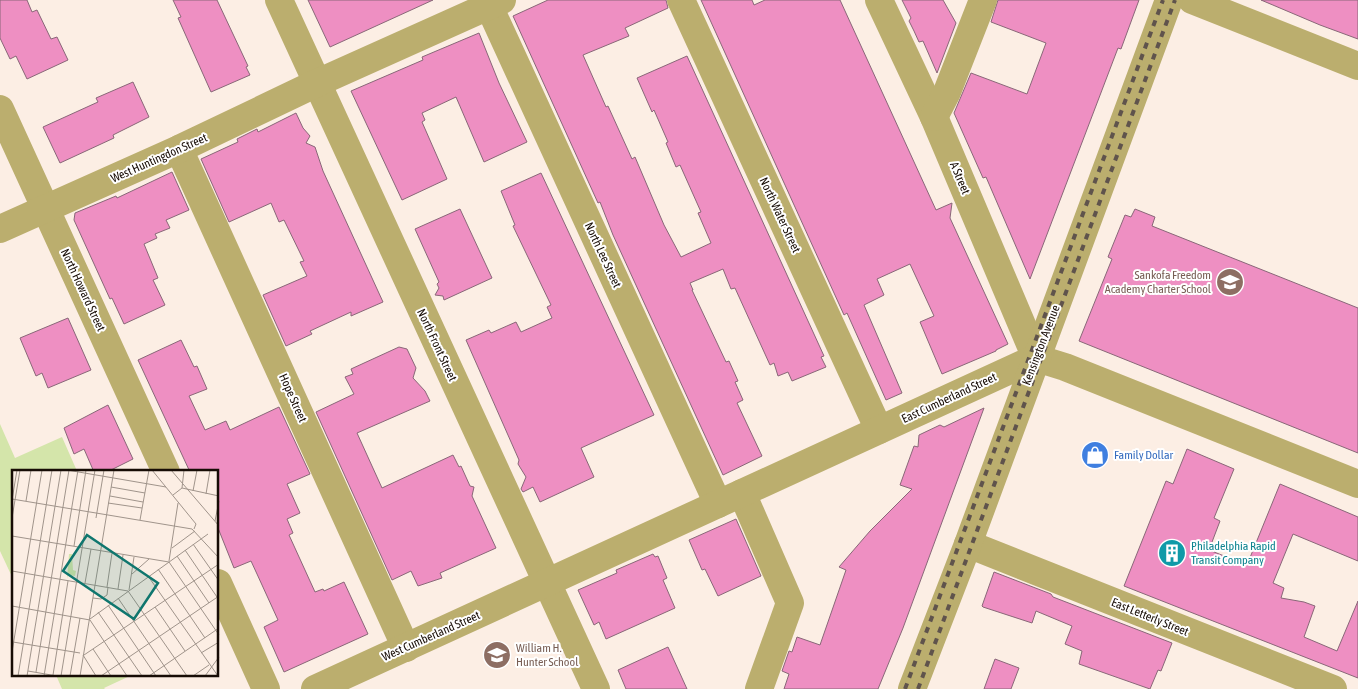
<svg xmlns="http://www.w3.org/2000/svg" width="1358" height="689" viewBox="0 0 1358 689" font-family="'Asap Condensed',sans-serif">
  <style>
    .green { fill: #d4e5aa }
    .building { fill: #ee8fc2; stroke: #896778 }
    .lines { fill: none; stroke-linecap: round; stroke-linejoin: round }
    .minor { stroke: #bbae6e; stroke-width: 28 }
    .rail { stroke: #5f534c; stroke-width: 4; stroke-dasharray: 6 6; stroke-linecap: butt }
    .labels { text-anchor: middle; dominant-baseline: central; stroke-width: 4; stroke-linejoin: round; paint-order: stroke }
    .street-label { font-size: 12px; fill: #170c05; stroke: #fff }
    .education-label { font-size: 12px; fill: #785e54; stroke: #fff; text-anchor: end }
    .shop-label { font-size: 12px; fill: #366cbe; stroke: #fff; text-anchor: start }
    .culture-label { font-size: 12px; fill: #0d838f; stroke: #fff; text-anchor: start }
    .inset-road { fill: none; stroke: #a0948b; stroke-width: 1 }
    .view { fill: #0f766e; fill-opacity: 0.15; stroke: #0f766e; stroke-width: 2.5 }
    .inset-edge { fill: none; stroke: #170c05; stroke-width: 2.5 }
  </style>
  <rect width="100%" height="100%" fill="#fceee4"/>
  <g class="green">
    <path d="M0 424 15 458 62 437 77 471 14 472V581L0 551Z"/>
    <path d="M56 675H132L104 688 105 689H62Z"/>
  </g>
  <g class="building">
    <path d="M0 0H27L32 12 37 10 51 39 57 37 68 60 27 79 16 56 10 59 0 38Z"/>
    <path d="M173 0H217L248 66 246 67 250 75 211 92 178 18 181 17Z"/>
    <path d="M308 0H433L330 47Z"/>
    <path d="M548 0H666L668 8 625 28 629 36 583 55 606 107 608 106 632 159 635 157 664 225 681 257 711 243 698 213 701 212 680 165 676 167 666 143 668 142 654 110 652 112 637 78 687 56 824 356 821 357 826 367 792 381 788 372 778 376 774 363 770 365 735 288 731 289 723 269 690 283 693 290H692L726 362 729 361 738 381 735 382 743 400 737 403 762 456 723 475 613 235 600 202 598 203 513 16Z"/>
    <path d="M701 0H752L754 5 765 0H840L936 210 952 203 950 218 1008 344 996 350V351L942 374 920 322 934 316 910 264 877 279 884 295 864 305 902 393 886 400 847 313 844 315Z"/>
    <path d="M902 0H943L956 23 937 73 923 41 919 42 914 31 909 21 911 18Z"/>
    <path d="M998 0H1139L1121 49 1118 48 1030 279 986 177 983 178 954 113 971 73 1027 94 1046 43 991 22Z"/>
    <path d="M1261 0H1358V39L1320 25Z"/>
    <path d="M479 33 499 83 527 142 484 162 456 97 422 113 425 120 422 122 447 179 402 200 351 91 423 60 422 57Z"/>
    <path d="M133 82 149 117 113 135 114 138 60 163 43 127 98 102 96 98Z"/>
    <path d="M296 113 303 128 310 136 306 143 315 147 323 171 383 302 351 316V312L310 331 312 334 286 346 263 295 307 276 300 262 304 261 284 220 279 222 271 203 229 222 201 159 238 142 237 139 257 129 258 132Z"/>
    <path d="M172 172 189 210 166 220 170 228 155 234 157 238 144 244 158 278 153 280 165 305 124 324 112 298 110 299 74 220 75 213 116 196 117 198Z"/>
    <path d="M541 173 654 415 581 448 594 477 540 502 533 487 523 492 521 489 526 477 518 464 519 460 466 340 489 330 491 333 516 322 521 332 552 318 547 307 551 305 513 226 515 225 501 191Z"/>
    <path d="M460 209 492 278 444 300 443 296 435 295 439 288 437 284 439 282 415 229Z"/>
    <path d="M1135 209 1155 217 1152 226 1358 308V453L1079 341 1112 259 1108 257 1125 215 1131 217Z"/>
    <path d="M68 318 91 370 48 388 42 373 36 376 20 338Z"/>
    <path d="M181 340 194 367 197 366 207 389 189 396 205 430 226 421 230 430 279 407 310 474 287 484 300 513 287 519 293 533 289 535 315 592 323 589 324 591 344 582 368 634 284 672 264 627 278 620 257 574 251 561 234 568 218 528V472H190L138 360Z"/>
    <path d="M399 347 407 349 416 368 413 378 425 391 430 401 357 433 382 488 453 455 459 467 461 466 470 486 474 487 472 496 496 548 440 573 442 578 418 586 411 571 392 580 316 412 354 394 345 377 353 374 351 369Z"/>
    <path d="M108 405 133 459 107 472H94L84 449 74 454 64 428Z"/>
    <path d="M984 408 903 628 878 689H784L789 674 782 671 789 651 792 652 797 637 820 645 846 570 839 567 870 531 912 489 900 485 914 446 918 447 919 435 940 425 944 427Z"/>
    <path d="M1187 449 1234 469 1214 518 1220 521 1209 550 1247 565 1280 484 1358 517V561L1293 534 1273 583 1284 588 1281 598 1304 602 1315 606 1304 637 1337 651 1358 601V678L1124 586 1166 481 1173 484Z"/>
    <path d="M736 519 761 576 718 596 705 569 702 570 689 540Z"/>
    <path d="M653 554 655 557 658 556 667 578 663 580 675 608 606 639 599 622 594 625 578 590 617 573 616 570Z"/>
    <path d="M994 572 1051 594 1053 597 1172 643 1161 671 1158 670 1150 689 1079 664 1082 651 1065 644 1072 626 1036 611 1032 623 983 607 982 606Z"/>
    <path d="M668 647 687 689H626L618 670Z"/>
    <path d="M995 659 1019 668 1011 689H984Z"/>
  </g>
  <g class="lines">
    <g class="minor">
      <path d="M279 0 596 689"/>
      <path d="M681 0 879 430"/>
      <path d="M879 0 934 117 1036 358"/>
      <path d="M1192 0 1358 66"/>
      <path d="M489 6 718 504"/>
      <path d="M0 109 166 472"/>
      <path d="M934 117 947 92 983 0"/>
      <path d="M179 149 406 648"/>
      <path d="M0 229 179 149 317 83 502 0"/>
      <path d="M742 493 790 603 759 689"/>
      <path d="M968 544 1333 689"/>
      <path d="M218 583 266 689"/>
      <path d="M315 689 1036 358 1065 367 1358 484"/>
      <path d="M912 689 968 544 1169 0"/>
    </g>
    <g class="rail">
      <path d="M905 689 1163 0"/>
      <path d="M918 689 1175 0"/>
    </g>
  </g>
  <defs>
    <g id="school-disc" transform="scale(1.4375)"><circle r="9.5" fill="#8d6e63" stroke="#fff"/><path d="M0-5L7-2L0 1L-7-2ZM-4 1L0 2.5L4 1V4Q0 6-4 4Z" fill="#fff"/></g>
    <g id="shop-disc" transform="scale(1.4375)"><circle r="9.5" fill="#3f7fe0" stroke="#fff"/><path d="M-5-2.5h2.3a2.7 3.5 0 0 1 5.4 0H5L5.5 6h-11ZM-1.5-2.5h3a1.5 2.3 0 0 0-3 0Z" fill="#fff"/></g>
    <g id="building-disc" transform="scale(1.4375)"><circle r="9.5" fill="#0f9aa8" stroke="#fff"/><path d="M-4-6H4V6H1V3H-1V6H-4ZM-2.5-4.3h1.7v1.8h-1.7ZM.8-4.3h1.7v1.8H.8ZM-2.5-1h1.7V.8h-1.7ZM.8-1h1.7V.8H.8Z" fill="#fff"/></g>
  </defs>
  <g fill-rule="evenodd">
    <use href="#school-disc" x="1230" y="282"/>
    <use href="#shop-disc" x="1095" y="455"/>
    <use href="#building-disc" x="1172" y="553"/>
    <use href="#school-disc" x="497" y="655"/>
  </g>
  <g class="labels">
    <g class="street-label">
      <text transform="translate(159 158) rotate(-24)">West Huntingdon Street</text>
      <text transform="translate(960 178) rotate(67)">A Street</text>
      <text transform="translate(780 215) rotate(65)">North Water Street</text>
      <text transform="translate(603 255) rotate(65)">North Lee Street</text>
      <text transform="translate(83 290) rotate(65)">North Howard Street</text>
      <text transform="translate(437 345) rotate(65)">North Front Street</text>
      <text transform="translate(1041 345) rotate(-69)">Kensington Avenue</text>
      <text transform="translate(293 398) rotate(66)">Hope Street</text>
      <text transform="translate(949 398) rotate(-25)">East Cumberland Street</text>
      <text transform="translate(1150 617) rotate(22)">East Letterly Street</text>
      <text transform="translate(431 636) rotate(-24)">West Cumberland Street</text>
    </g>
    <g class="education-label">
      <text x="1211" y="275">Sankofa Freedom<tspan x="1211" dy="14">Academy Charter School</tspan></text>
      <text x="516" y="648" text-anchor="start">William H.<tspan x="516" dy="14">Hunter School</tspan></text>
    </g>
    <g class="shop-label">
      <text x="1114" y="455">Family Dollar</text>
    </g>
    <g class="culture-label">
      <text x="1191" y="546">Philadelphia Rapid<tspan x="1191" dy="14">Transit Company</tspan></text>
    </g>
  </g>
  <g transform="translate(12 470)">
    <rect width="206" height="206" fill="#fceee4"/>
    <path d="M57 84H60L61 100 64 101 63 106 56 105 55 109Z" fill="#d4e5aa"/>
    <path class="inset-road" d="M55 0 154 17M140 0 184 54 182 59M159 0 207 56M99 17 133 23M170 18 207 26M181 21 185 0M194 24 198 0M161 25 170 18 172 0M98 26 131 32M0 29 180 59 207 88M0 30 5 0M14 31 19 0M96 33 130 38M0 48 8 0M84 48 92 0M128 50 137 0M203 51 207 31M0 66 157 92M181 74 207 111M62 76 74 0M160 78 183 61M173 80 205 127M165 86 197 133M157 91 166 33M157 92 207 165M146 99 193 168M0 101 116 121 175 206M120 104 137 89M136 106 206 206M73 113 79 79M95 117 100 83M106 119 111 85M117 120 122 87M81 128 89 129 95 125 96 117M106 128 159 206M96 135 144 206M0 136 78 150M143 137 173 181M86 142 130 206M78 149 196 64M78 150 115 206M1 172 68 183M81 179 99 206M0 182 30 0M189 183 207 172M71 185 84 206M72 185 207 94M16 201 45 206M24 202 57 0M41 205 56 111M6 206 40 0M15 206 49 0M32 206 66 0M49 206 83 0M58 206 68 148M68 206 102 0M89 206 207 126M137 206 207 158M181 206 197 195M193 206 207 187"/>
    <path class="view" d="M75 65 146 113 122 149 51 101Z"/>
    <rect width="206" height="206" class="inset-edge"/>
  </g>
</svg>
